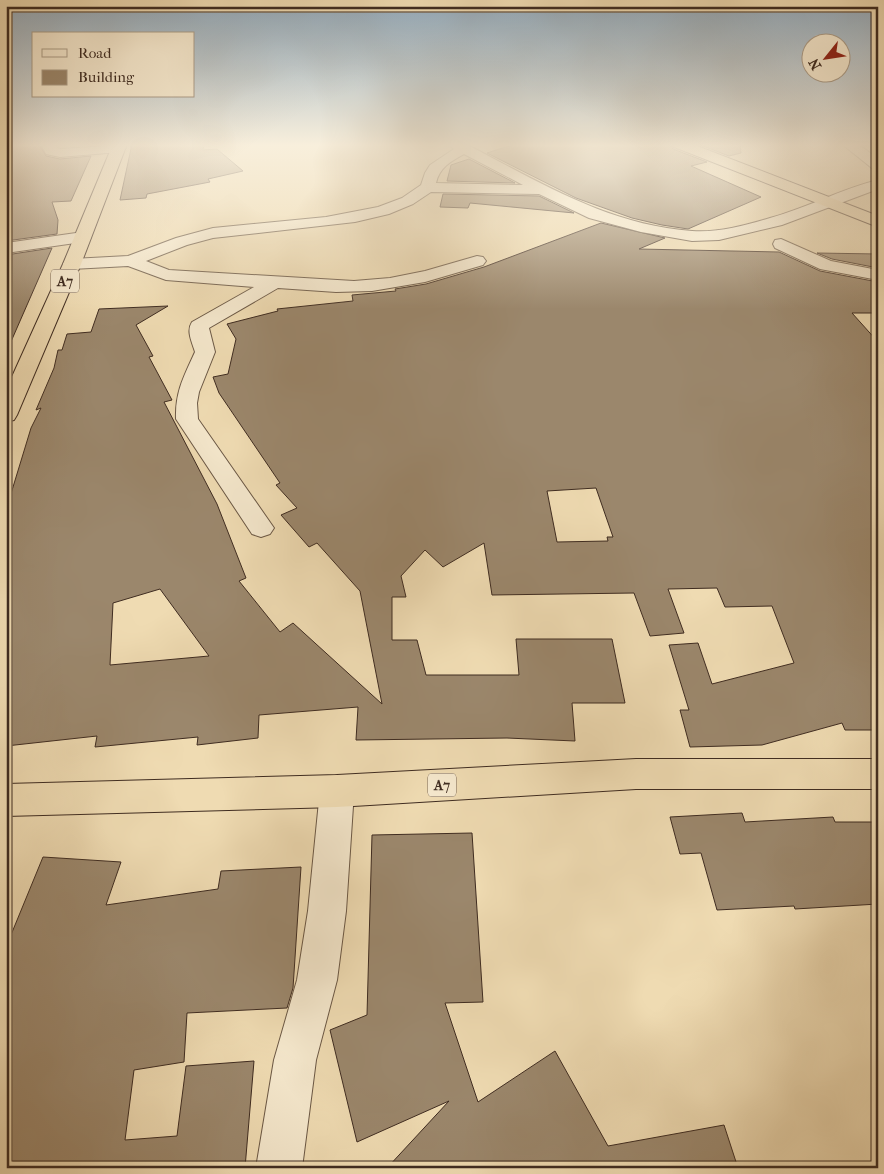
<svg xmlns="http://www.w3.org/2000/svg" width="884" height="1174" viewBox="0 0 884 1174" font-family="'IM FELL French Canon',serif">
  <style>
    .building { fill: #9b876c; stroke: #3f2c21; fill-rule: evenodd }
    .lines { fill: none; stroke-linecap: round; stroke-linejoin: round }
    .street-casing { stroke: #6b5845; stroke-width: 2 }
    .highway-casing { stroke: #3f2c21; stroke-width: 2 }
    .street { fill: #f5e8cd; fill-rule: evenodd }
    .highway { fill: #efdbb2; fill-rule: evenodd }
    .labels { text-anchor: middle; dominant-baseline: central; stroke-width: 4; stroke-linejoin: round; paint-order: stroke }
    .shield { fill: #f5e8cd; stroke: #766455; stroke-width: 1 }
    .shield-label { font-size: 14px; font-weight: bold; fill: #3f2c21 }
  </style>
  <rect width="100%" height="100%" fill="#efdbb2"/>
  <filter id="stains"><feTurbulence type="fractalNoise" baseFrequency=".004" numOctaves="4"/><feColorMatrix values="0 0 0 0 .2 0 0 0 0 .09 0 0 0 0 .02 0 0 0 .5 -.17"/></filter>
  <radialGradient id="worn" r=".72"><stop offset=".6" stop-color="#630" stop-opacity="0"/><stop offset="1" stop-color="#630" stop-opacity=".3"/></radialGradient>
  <g class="building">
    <path d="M6 144H39L46 156 60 159 91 156 71 201 52 202 58 220 57 234 6 241Z"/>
    <path d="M132 144H204L203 150 217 149 243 171 208 179 210 182 147 194 146 198 120 200Z"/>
    <path d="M515 144H670L673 149 707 162 691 166 761 197 688 229 662 225 632 218 576 198 487 153Z"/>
    <path d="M698 144H740L741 153 729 156Z"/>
    <path d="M469 159 515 183 447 181 451 165Z"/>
    <path d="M443 194 539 196 574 213 470 203 468 208 440 207Z"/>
    <path d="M601 223 665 238 639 249 779 252 820 271 878 282V313H852L878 342V730H845L842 723 762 745 690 747 680 710H689L669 645 698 643 712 684 794 663 772 606 725 607 717 588 668 589 684 633 650 636 634 593 492 595 484 543 443 567 425 550 401 576 406 597H392V640H417L426 675H519L516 639H612L625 703H572L575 741 507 738 356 740 358 707 259 715 258 738 197 745 198 737 95 747 97 736 6 746V510L31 428 41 408 36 410 54 368 58 350H62L67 334 91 332 99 309 168 306 136 325 153 356 149 357 172 400 164 402 217 504 246 578 239 581 280 632 293 623 382 704 360 591 317 543 309 547 281 515 297 508 276 485 280 483 219 393 213 377 228 374 236 339 227 324 278 311 277 309 353 301 352 295 396 291 395 289 426 284 484 267ZM596 488 613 537H607L608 541 557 542 547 491ZM160 589 209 656 110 665 113 603Z"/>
    <path d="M52 248 6 353V255Z"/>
    <path d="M817 253 878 254V268L832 259Z"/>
    <path d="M742 813 745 822 833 817 835 822H878V904L795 909 794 906 717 910 701 853 680 854 670 817Z"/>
    <path d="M472 833 483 1002 445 1003 478 1102 555 1051 608 1146 724 1125 738 1168H387L449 1101 357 1142 330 1030 367 1015 372 835Z"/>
    <path d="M43 857 121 862 106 905 218 889 221 871 301 867 293 988 287 1008 187 1013 184 1062 134 1070 125 1140 177 1136 186 1066 254 1061 245 1168H6V947Z"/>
  </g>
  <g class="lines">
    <g class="street-casing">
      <g id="street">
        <path d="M41 144H55L57 148 60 149 124 145 126 148 119 152 60 157 46 154Z"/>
        <path d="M448 144H466C539 182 608 225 692 231 718 233 746 225 770 218 807 208 841 189 878 180V189L782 225 719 240 692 241 641 232 589 218 539 194 431 192 413 204 389 214 355 222 213 238 187 245 146 261 169 270 354 281 390 278 425 271 477 256 483 257 486 261 483 265 425 282 372 291 336 292 278 288 209 328 215 352 199 392 197 403 198 419 274 528 270 534 261 537 252 534 176 419C175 392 184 376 195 352 192 342 186 331 192 322L254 287 166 280 128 266 72 269 66 268 63 264 66 260 72 259 128 256 176 238 213 228 326 217 378 207 402 198 421 185 425 173 430 165 454 149ZM464 154 523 185 436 183C439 168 451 161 464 154Z"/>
        <path d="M842 144H858L878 159V170L873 169Z"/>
        <path d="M83 232 89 233 91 237 89 241 6 253V243Z"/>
        <path d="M781 239 831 261 878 270V280L820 269 775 248 773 244 775 240Z"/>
        <path d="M337 775 349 780 354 791 346 911 337 980 316 1060 302 1168H256L274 1060 297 980 308 911 320 791 325 780Z"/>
      </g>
    </g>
    <g class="highway-casing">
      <g id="highway">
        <path d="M113 144H127L81 264 17 415 14 420 6 422V390L63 264Z"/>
        <path d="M672 144H692L878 216V227L674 147Z"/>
        <path d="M636 759H878V789H636L337 807 6 816V784L337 775Z"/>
      </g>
    </g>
    <use href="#street" class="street"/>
    <use href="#highway" class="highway"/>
  </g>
  <linearGradient id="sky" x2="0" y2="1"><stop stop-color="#93acbf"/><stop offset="0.47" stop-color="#f8efdc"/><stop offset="1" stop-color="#f8efdc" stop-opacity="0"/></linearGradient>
  <rect width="884" height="309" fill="url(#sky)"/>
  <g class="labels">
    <g class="shield">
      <rect x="51" y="269.5" width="28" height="23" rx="4"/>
      <rect x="428" y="773.5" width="28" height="23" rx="4"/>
    </g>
    <g class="shield-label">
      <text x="65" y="281">A7</text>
      <text x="442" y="785">A7</text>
    </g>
  </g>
  <rect width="884" height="1174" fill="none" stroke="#efdbb2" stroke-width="25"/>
  <rect x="8" y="8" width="869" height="1159" fill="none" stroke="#3f2c21" stroke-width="2.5"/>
  <rect x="12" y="12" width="859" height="1149" fill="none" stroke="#3f2c21"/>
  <rect x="32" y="32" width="162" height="65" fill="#f5e8cd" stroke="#ac9d88"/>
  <rect x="42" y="49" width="25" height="8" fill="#f5e8cd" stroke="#ac9d88"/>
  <text x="78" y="58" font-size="15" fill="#3f2c21">Road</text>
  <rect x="42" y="70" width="25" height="15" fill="#9b876c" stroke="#ac9d88"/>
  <text x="78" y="82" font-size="15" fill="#3f2c21">Building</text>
  <g transform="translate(826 58) rotate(240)"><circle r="24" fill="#f5e8cd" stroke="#ac9d88"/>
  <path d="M0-4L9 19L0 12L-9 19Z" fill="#8f2418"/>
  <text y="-8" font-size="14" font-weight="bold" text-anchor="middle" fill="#3f2c21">N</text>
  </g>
  <rect width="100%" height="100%" filter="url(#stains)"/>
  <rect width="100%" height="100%" fill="url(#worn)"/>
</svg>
